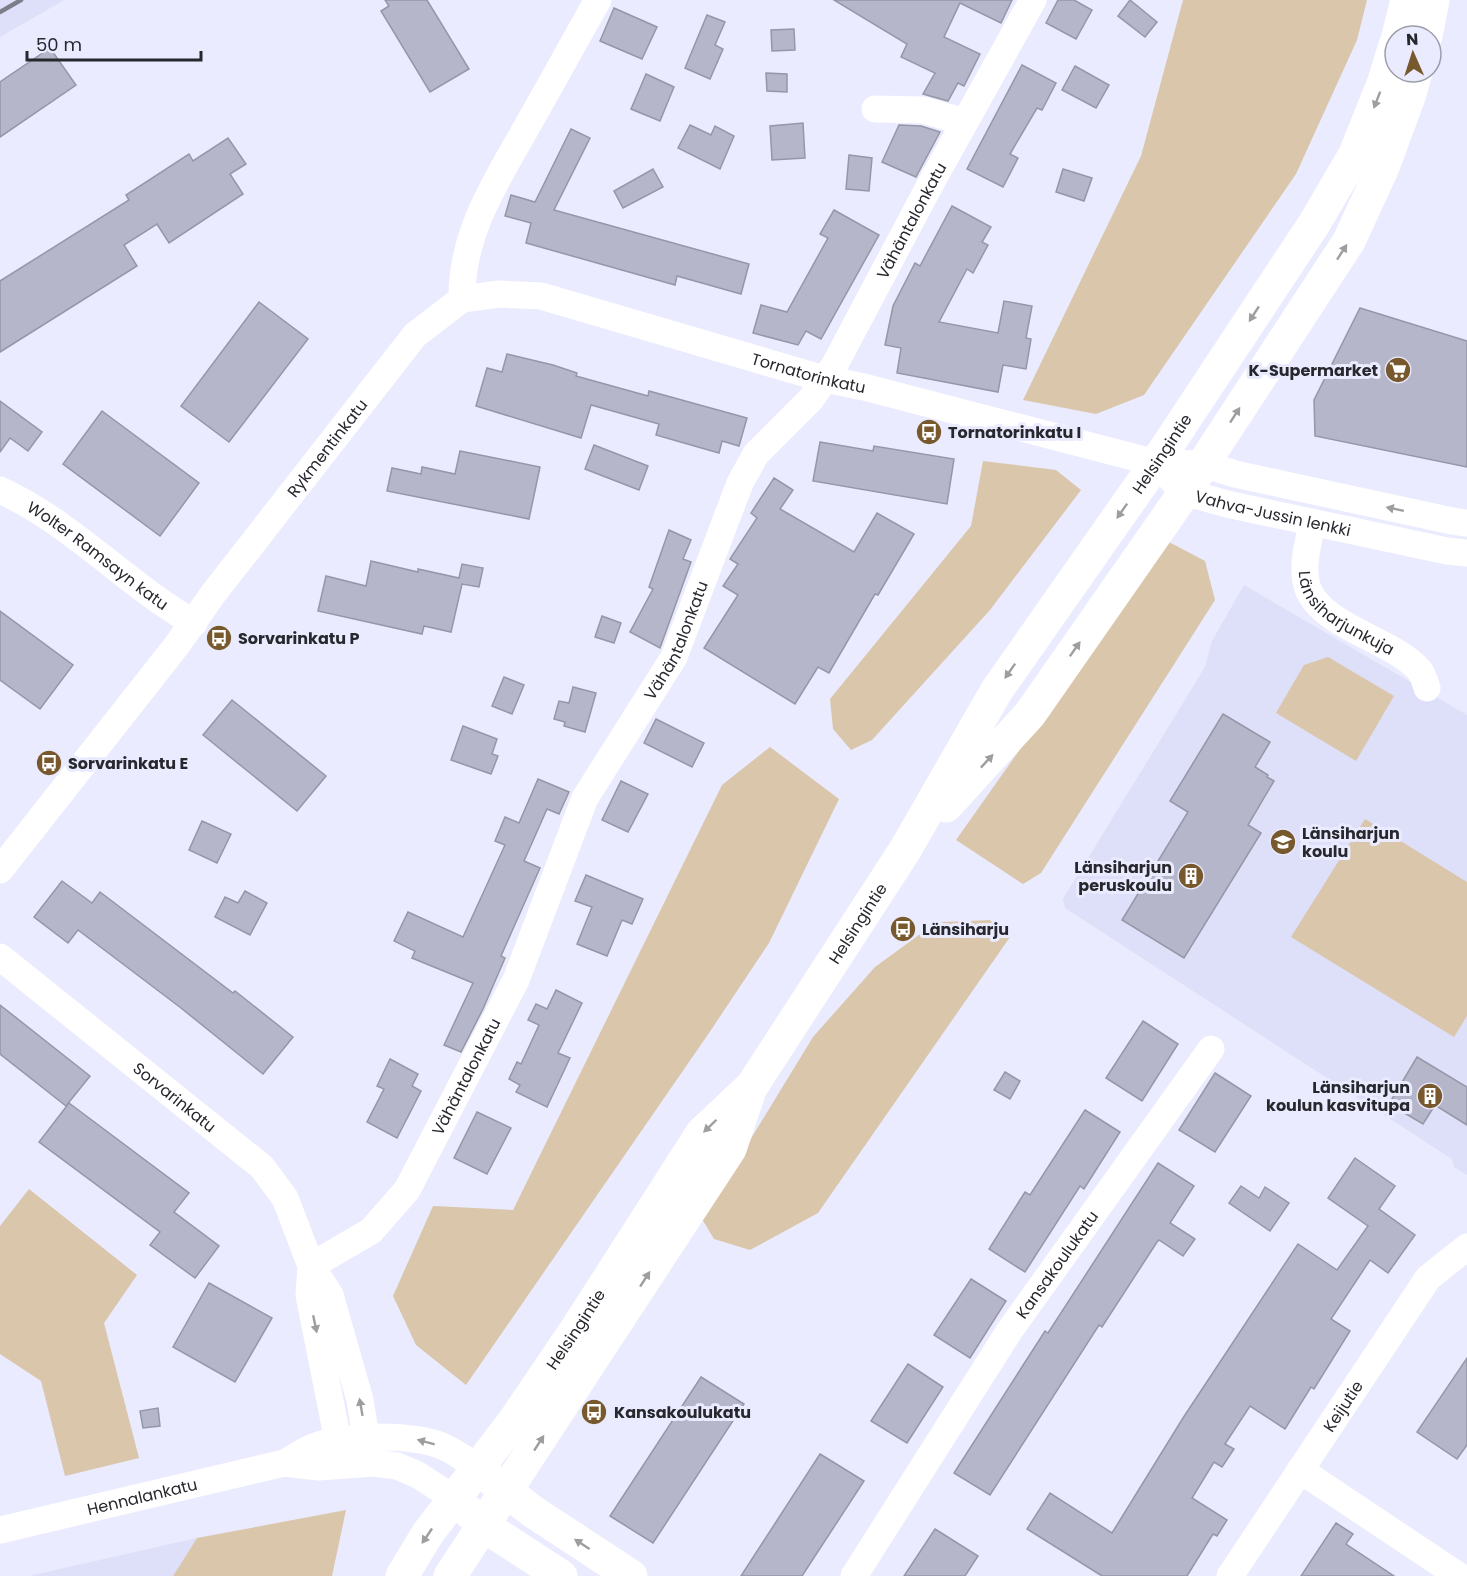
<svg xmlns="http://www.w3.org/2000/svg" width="1467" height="1576" viewBox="0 0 1467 1576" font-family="Poppins,sans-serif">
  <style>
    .built { fill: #dedff9 }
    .green { fill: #dac6ab }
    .building { fill: #b5b6c9; stroke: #9696a8; stroke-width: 1.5 }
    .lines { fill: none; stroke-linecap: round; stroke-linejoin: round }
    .minor { stroke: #fff; stroke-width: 27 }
    .major { stroke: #fff; stroke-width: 33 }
    .rail { stroke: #7e7e8b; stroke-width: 4.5 }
    .oneway { fill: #9e9ea1 }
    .labels { text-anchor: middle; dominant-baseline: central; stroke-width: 6; stroke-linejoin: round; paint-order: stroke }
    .street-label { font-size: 16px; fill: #27272e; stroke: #eaebfe }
    .poi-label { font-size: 16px; font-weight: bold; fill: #27272e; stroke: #eaebfe; text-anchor: start }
  </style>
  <rect width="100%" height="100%" fill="#eaebfe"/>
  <g class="built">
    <path d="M0 0H64L0 37Z"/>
    <path d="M1244 585 1467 715V1175L1454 1167 1452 1159 1065 908 1063 899 1205 667 1212 641Z"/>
    <path d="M197 1538 173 1576H29Z"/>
  </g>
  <g class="green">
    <path d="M1183 0H1367L1357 40 1296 174 1144 395 1096 414 1023 400 1141 156Z"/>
    <path d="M983 461 1056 470 1081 490 990 610 872 740 851 750 833 729 830 699 971 526Z"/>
    <path d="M1167 541 1205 561 1215 600 1041 873 1023 884 956 840Z"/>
    <path d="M1328 657 1394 696 1356 761 1276 713 1304 665Z"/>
    <path d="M770 747 839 799 769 943 709 1033 466 1385 416 1345 393 1296 433 1206 513 1210 722 785Z"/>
    <path d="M1365 819 1467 882V1016L1454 1037 1291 937Z"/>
    <path d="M990 920 1010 937 818 1213 750 1250 714 1239 702 1219 813 1037 875 967 923 932 943 922Z"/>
    <path d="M29 1189 137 1275 104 1323 139 1458 65 1476 41 1381 0 1354V1226Z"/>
    <path d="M346 1510 332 1576H173L197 1538Z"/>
  </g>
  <g class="building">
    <path d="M385 0H427L469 69 430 92 381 11 389 6Z"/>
    <path d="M834 0H1012L1001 23 960 3 944 37 980 54 964 86 958 83 948 101 923 94 935 73 901 57 907 44Z"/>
    <path d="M1058 0H1074L1092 10 1076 39 1046 23Z"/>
    <path d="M1130 0 1157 22 1145 37 1118 16Z"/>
    <path d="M614 8 657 27 642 59 600 41Z"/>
    <path d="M707 15 725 22 715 45 723 49 710 79 685 68Z"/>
    <path d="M794 29 795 50 772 51 771 30Z"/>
    <path d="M50 48 76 85 0 137V82Z"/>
    <path d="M1022 65 1056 83 1042 110 1037 108 1010 154 1018 158 1003 187 967 169Z"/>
    <path d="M1075 66 1109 85 1096 108 1062 90Z"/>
    <path d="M766 73 787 74V92L767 91Z"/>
    <path d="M646 74 674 87 660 121 631 109Z"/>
    <path d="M803 123 805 158 772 160 770 126Z"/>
    <path d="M690 125 711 135 715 126 734 136 720 169 678 148Z"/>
    <path d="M899 125 921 126 940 132 916 177 882 162Z"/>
    <path d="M571 129 590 138 554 210 749 264 741 294 677 276 675 285 526 243 531 223 505 216 511 195 535 202Z"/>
    <path d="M228 138 246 164 230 174 243 194 169 243 157 224 124 245 137 266 0 352V281L129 200 126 195 189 154 193 161Z"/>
    <path d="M849 155 872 158 869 191 846 189Z"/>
    <path d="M653 169 663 187 623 208 614 191Z"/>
    <path d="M1063 169 1092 178 1084 201 1056 192Z"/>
    <path d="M952 206 991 227 982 242 988 245 973 273 967 269 939 322 998 333 1004 301 1032 306 1026 338 1031 339 1026 369 1003 365 998 392 897 373 901 348 885 345 893 306 915 263 920 266Z"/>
    <path d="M834 210 879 235 821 339 806 331 798 345 753 333 761 305 787 312 828 238 820 234Z"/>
    <path d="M259 302 308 339 229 442 181 406Z"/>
    <path d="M1360 308 1467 341V467L1315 436 1314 400Z"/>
    <path d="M507 354 553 365 577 373 576 376 648 396 649 391 747 418 739 446 722 441 719 453 656 435 659 424 591 405 581 438 476 406 487 368 502 372Z"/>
    <path d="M0 401 42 432 28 451 10 438 0 452Z"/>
    <path d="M102 411 199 483 160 536 63 464Z"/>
    <path d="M820 442 873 451 874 446 954 459 947 504 813 481Z"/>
    <path d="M594 445 648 466 639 490 585 469Z"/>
    <path d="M460 451 540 467 529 519 387 491 392 468 421 474 422 467 455 474Z"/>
    <path d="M774 478 793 490 780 509 854 552 877 513 914 534 878 595 875 594 829 673 818 667 795 704 704 648 738 595 723 586 738 564 730 559 757 518 751 513Z"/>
    <path d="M669 530 691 540 683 559 691 562 660 648 630 632 653 589 649 587Z"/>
    <path d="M371 561 418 572V569L459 578 462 564 483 568 479 587 462 584 451 632 424 626 422 634 318 611 326 576 366 586Z"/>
    <path d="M0 611 73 665 40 709 0 680Z"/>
    <path d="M602 616 621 623 614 643 595 637Z"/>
    <path d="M504 677 524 685 512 714 492 706Z"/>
    <path d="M573 687 596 693 585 732 564 726 565 722 554 719 559 701 569 703Z"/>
    <path d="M232 700 326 776 297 811 203 735Z"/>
    <path d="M1223 714 1270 742 1255 767 1268 775 1267 777 1274 781 1248 825 1261 833 1184 958 1122 920 1188 812 1170 801Z"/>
    <path d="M656 719 704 743 692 767 644 743Z"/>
    <path d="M463 726 497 739 492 754 498 756 491 774 451 760Z"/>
    <path d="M538 779 569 792 559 814 547 809 524 861 540 868 501 956 505 958 483 1009 461 1052 444 1045 473 983 412 958 415 951 394 941 408 912 463 937 505 845 495 841 505 817 519 823Z"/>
    <path d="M621 781 648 794 628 832 602 820Z"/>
    <path d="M202 821 231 834 217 863 189 850Z"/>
    <path d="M586 875 643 899 632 924 622 920 607 956 577 944 592 907 575 901Z"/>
    <path d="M62 881 92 903 100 892 233 993 235 991 293 1037 263 1074 181 1008 78 930 68 943 34 917Z"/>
    <path d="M245 891 267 903 250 935 215 917 225 897 238 903Z"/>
    <path d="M556 990 582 1003 558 1053 570 1058 547 1107 516 1092 520 1085 509 1079 517 1062 521 1064 539 1025 528 1020 536 1004 547 1009Z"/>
    <path d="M0 1005 90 1076 66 1106 0 1054Z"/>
    <path d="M1143 1021 1178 1044 1142 1101 1106 1078Z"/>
    <path d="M1417 1057 1467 1087V1125L1435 1105 1423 1124 1389 1104Z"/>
    <path d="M390 1059 418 1074 412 1086 421 1091 397 1138 367 1122 384 1089 377 1086Z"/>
    <path d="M1005 1072 1020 1081 1010 1099 994 1090Z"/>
    <path d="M1215 1073 1251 1096 1215 1152 1179 1130Z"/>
    <path d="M69 1103 189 1193 174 1212 219 1246 195 1278 150 1245 160 1232 39 1142Z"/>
    <path d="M1085 1110 1120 1132 1084 1189 1080 1186 1025 1272 989 1249 1025 1192 1030 1195Z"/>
    <path d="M477 1112 511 1128 487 1174 454 1158Z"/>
    <path d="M1355 1158 1395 1186 1379 1209 1415 1235 1388 1273 1370 1260 1331 1319 1350 1331 1314 1389 1311 1387 1285 1429 1250 1406 1225 1444 1234 1449 1222 1467 1214 1462 1192 1498 1227 1520 1217 1536 1213 1534 1187 1576H1102L1027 1529 1050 1493 1112 1533 1183 1418 1298 1244 1337 1270 1368 1226 1328 1198Z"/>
    <path d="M1158 1163 1194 1186 1170 1223 1195 1239 1183 1256 1159 1240 1157 1242 1102 1327 1099 1325 990 1495 954 1473 1045 1331 1048 1333Z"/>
    <path d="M1241 1186 1259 1198 1265 1187 1289 1203 1270 1231 1229 1203Z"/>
    <path d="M971 1279 1006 1301 970 1358 934 1335Z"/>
    <path d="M209 1283 272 1318 235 1382 173 1347Z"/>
    <path d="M1467 1358V1445L1457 1459 1417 1432Z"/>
    <path d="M908 1364 943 1387 907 1443 871 1421Z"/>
    <path d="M701 1377 744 1404 653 1543 610 1516Z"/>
    <path d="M158 1408 160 1426 143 1428 140 1411Z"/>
    <path d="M820 1454 864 1481 802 1576H741Z"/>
    <path d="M1336 1523 1353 1534 1346 1544 1394 1576H1301Z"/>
    <path d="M935 1529 978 1556 965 1576H904Z"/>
  </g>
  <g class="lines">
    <g class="minor">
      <path d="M875 109 923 110 965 122"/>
      <path id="s1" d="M462 299 499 294 541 296 824 379 864 387 1156 463 1203 464 1235 474 1452 521 1467 523"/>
      <path id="s2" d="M1171 479 1184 492 1227 504 1447 551 1467 553"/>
      <path id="s3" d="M0 490C72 523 126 584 194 623"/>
      <path id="s4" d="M1312 522C1309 542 1301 565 1307 586 1319 626 1394 640 1420 671 1423 675 1425 682 1427 688"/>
      <path id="s5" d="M0 870 177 645 213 594 415 335 462 299C461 231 498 179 530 121 553 81 575 40 598 0"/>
      <path id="s6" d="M0 957 262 1167 285 1198 311 1266 330 1295 360 1400 366 1438 356 1463 338 1441 309 1295 311 1266"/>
      <path id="s7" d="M311 1266 371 1231 407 1190 516 980 585 798 674 657 740 483 756 454 811 399 834 366 931 183 1033 0"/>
      <path d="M284 1463 319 1467 373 1463 397 1466 418 1475 455 1499"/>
      <path d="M1300 1470 1459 1576"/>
      <path id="s8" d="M0 1530 284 1463C294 1458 303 1451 313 1447 344 1434 411 1434 442 1446 455 1451 467 1461 478 1468"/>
      <path id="s9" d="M854 1576 1010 1330 1211 1049"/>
      <path id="s10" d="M1230 1576 1428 1278 1467 1247"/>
    </g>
    <g class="major">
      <path d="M1398 36 1407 0"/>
      <path d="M1426 36 1433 0"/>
      <path d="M946 806 1030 714 1189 486 1349 241 1383 167 1410 94 1416 72"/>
      <path d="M491 1479 532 1511 631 1576"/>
      <path d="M469 1512 484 1526 561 1576"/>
      <path id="s11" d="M402 1576 428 1533 514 1421 577 1328 702 1133 752 1086 905 850 997 690 1156 463 1314 224 1355 154 1383 84 1395 45"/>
      <path d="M450 1576 730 1149 749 1093"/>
    </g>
    <path class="rail" d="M0 12 21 0"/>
  </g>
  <defs><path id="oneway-solid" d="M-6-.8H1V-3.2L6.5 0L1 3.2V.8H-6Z" transform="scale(1.5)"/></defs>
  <g class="oneway">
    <use href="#oneway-solid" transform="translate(1377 100) rotate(111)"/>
    <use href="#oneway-solid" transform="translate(1342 252) rotate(-57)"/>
    <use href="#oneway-solid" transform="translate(1254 314) rotate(123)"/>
    <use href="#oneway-solid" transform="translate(1235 415) rotate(-57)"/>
    <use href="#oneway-solid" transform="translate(1395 509) rotate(-168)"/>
    <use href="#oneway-solid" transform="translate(1122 511) rotate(125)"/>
    <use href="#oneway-solid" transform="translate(1075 649) rotate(-55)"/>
    <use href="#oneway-solid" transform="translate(1010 671) rotate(125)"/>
    <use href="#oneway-solid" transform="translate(987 761) rotate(-47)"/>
    <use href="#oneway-solid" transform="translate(710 1126) rotate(136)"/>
    <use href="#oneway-solid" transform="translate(645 1279) rotate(-57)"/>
    <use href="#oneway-solid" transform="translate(315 1324) rotate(78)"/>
    <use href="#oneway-solid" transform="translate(361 1407) rotate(-100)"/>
    <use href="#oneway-solid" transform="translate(426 1442) rotate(-165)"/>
    <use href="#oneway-solid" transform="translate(539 1443) rotate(-57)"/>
    <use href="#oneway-solid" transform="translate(427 1536) rotate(124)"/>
    <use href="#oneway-solid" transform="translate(582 1544) rotate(-147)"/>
  </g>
  <defs>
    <g id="supermarket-disc" transform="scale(1.35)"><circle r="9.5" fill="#77592d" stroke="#eaebfe"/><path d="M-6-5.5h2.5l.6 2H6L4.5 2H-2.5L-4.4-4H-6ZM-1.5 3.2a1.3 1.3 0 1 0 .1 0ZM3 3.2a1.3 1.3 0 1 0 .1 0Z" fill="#fff"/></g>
    <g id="bus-disc" transform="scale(1.35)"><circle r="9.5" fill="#77592d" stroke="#eaebfe"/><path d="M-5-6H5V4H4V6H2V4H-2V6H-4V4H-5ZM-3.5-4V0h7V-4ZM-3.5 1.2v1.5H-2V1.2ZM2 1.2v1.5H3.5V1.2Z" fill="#fff"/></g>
    <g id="school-disc" transform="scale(1.35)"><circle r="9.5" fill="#77592d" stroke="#eaebfe"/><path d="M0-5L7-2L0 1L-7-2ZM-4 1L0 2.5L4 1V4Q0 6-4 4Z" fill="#fff"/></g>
    <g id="building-disc" transform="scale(1.35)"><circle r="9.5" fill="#77592d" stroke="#eaebfe"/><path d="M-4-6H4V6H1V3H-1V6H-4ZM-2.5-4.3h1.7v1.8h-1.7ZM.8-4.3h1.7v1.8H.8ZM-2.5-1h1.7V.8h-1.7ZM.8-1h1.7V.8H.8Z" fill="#fff"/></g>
  </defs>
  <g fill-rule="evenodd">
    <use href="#supermarket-disc" x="1398" y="370"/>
    <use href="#bus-disc" x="929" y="432"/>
    <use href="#bus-disc" x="219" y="638"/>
    <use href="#bus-disc" x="49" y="763"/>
    <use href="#school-disc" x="1283" y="842"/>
    <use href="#building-disc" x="1191" y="876"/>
    <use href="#bus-disc" x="903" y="929"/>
    <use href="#building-disc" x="1430" y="1096"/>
    <use href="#bus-disc" x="594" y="1412"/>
  </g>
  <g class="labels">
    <g class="street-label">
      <text stroke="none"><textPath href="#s7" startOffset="1224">Vähäntalonkatu</textPath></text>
      <text stroke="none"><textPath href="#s1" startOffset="358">Tornatorinkatu</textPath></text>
      <text stroke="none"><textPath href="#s5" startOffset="534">Rykmentinkatu</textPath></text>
      <text stroke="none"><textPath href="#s11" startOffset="1358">Helsingintie</textPath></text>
      <text stroke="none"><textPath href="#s2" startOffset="110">Vahva-Jussin lenkki</textPath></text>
      <text stroke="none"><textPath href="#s3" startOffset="118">Wolter Ramsayn katu</textPath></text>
      <text stroke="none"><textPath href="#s4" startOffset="112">Länsiharjunkuja</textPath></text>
      <text stroke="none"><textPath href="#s7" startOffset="738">Vähäntalonkatu</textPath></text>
      <text stroke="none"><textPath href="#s11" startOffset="798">Helsingintie</textPath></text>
      <text stroke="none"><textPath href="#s7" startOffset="252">Vähäntalonkatu</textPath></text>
      <text stroke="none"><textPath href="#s6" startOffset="224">Sorvarinkatu</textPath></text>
      <text stroke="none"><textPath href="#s9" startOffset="372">Kansakoulukatu</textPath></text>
      <text stroke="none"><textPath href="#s11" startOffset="302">Helsingintie</textPath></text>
      <text stroke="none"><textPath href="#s10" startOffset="204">Keijutie</textPath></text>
      <text stroke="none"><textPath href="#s8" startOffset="146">Hennalankatu</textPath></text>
    </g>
    <g class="poi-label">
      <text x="1378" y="370" text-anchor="end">K-Supermarket</text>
      <text x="948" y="432">Tornatorinkatu I</text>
      <text x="238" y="638">Sorvarinkatu P</text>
      <text x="68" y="763">Sorvarinkatu E</text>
      <text x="1302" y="833">Länsiharjun<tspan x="1302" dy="18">koulu</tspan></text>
      <text x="1172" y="867" text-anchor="end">Länsiharjun<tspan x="1172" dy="18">peruskoulu</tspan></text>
      <text x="922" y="929">Länsiharju</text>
      <text x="1410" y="1087" text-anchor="end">Länsiharjun<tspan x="1410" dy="18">koulun kasvitupa</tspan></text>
      <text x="614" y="1412">Kansakoulukatu</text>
    </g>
  </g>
  <g transform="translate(1413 54) rotate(357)"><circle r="28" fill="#eaebfe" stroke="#9c9dab" stroke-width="1.5"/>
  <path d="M0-4.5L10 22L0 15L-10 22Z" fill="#77592d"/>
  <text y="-9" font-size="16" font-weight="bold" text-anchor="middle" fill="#27272e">N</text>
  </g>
  <path d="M27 51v9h174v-9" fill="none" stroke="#27272e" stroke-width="3"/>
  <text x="36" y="51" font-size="18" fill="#27272e" stroke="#eaebfe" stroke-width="4.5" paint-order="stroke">50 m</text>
</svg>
